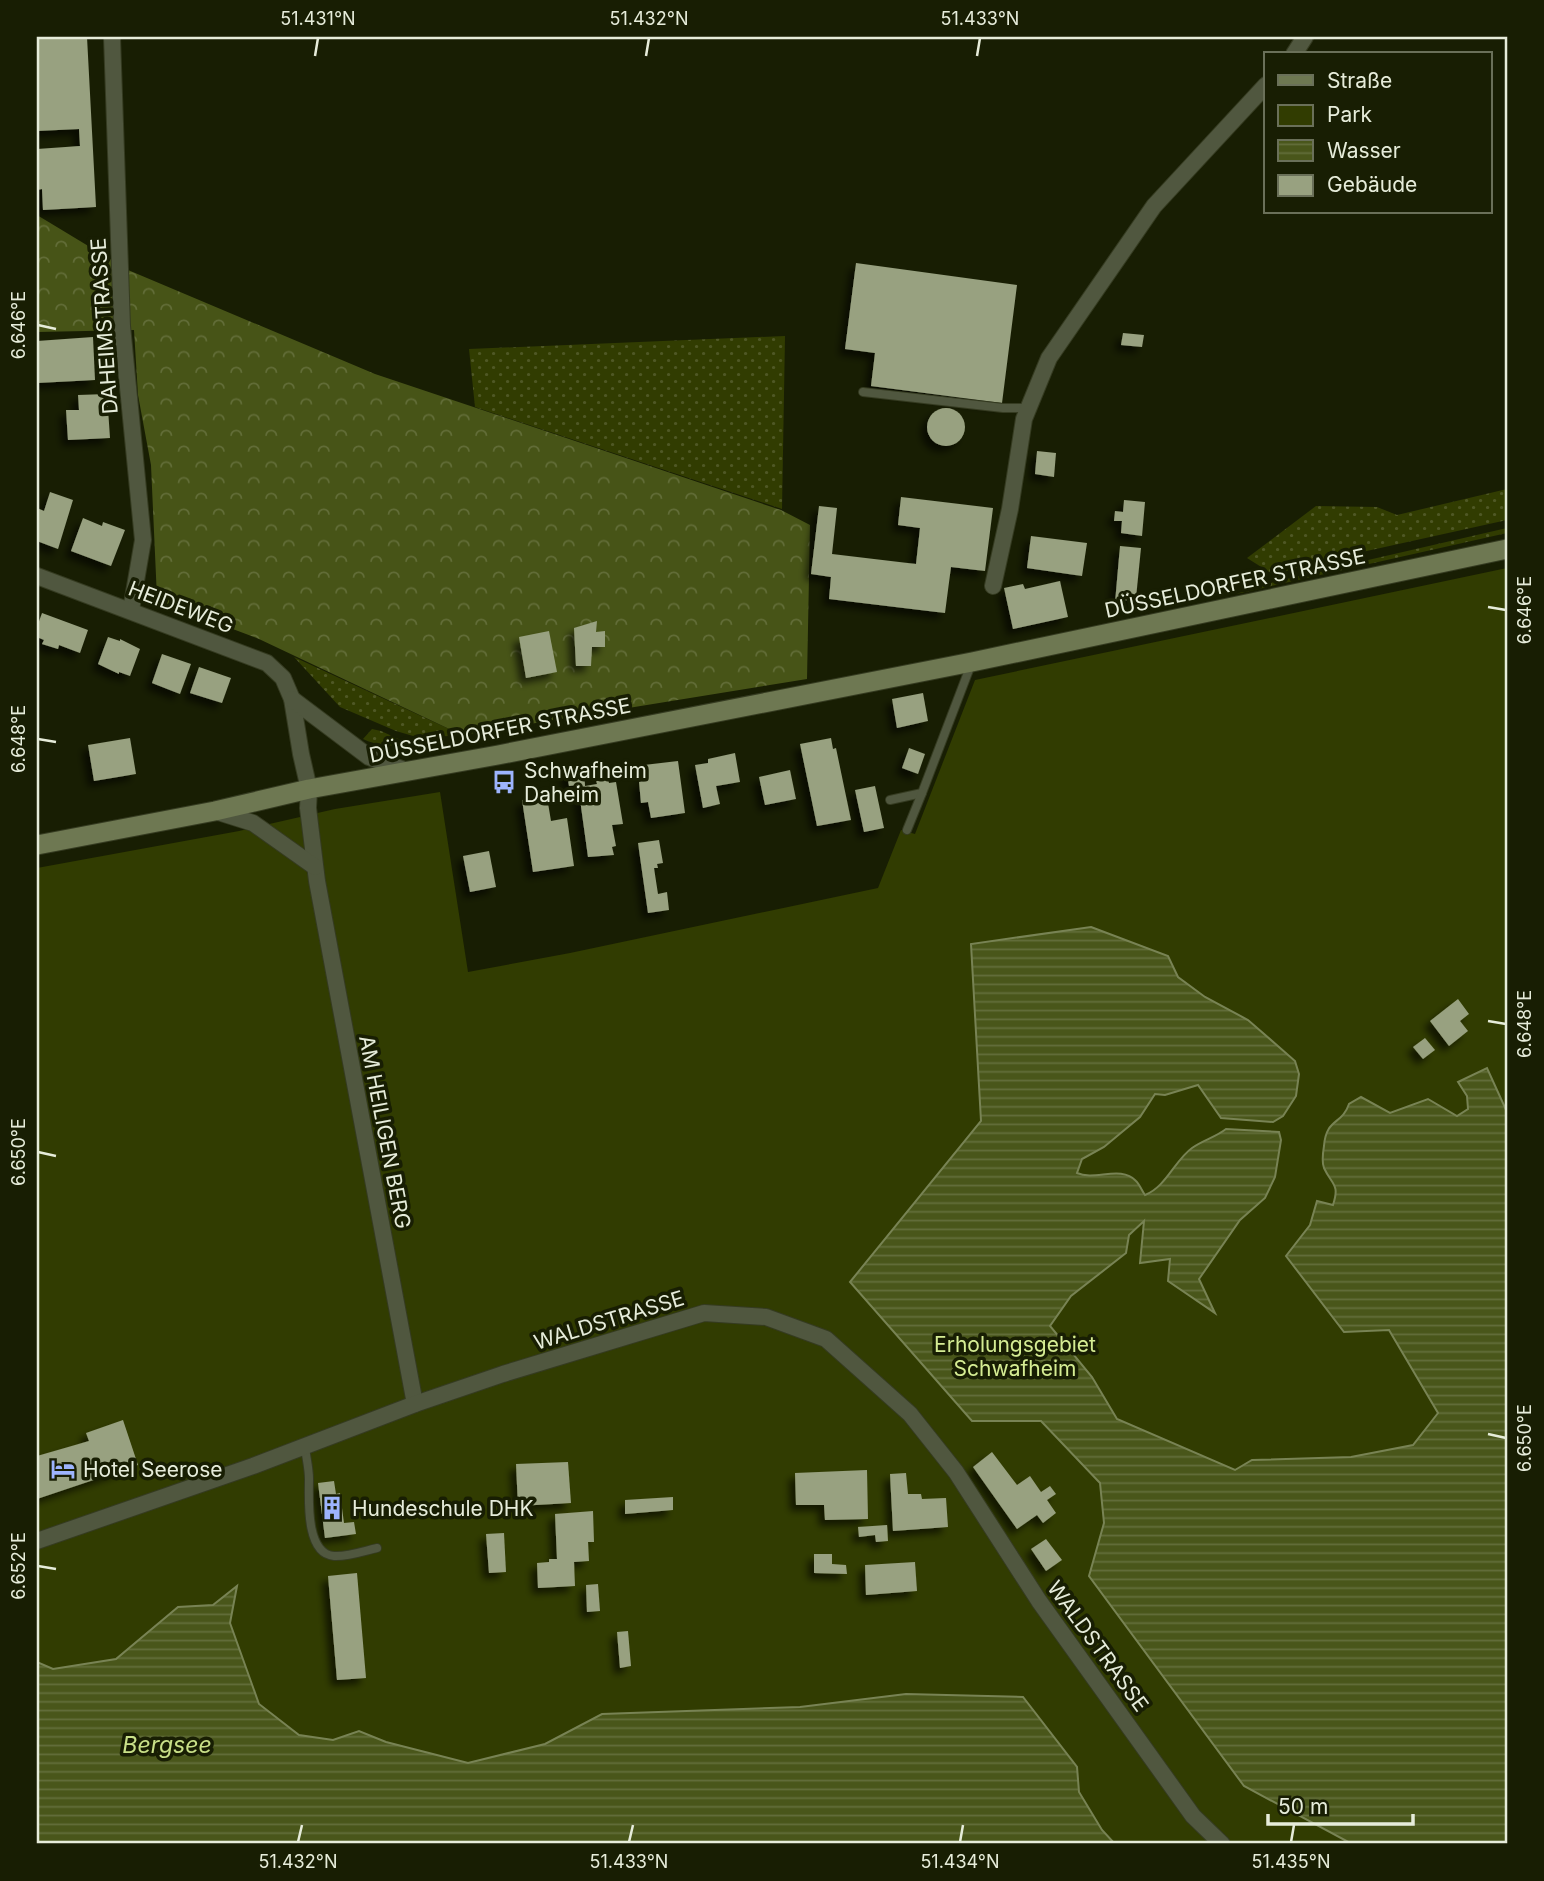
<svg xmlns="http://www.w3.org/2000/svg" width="1544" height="1881" viewBox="0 0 1544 1881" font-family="Inter,sans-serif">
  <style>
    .grass { fill: url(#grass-dots) }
    .forest { fill: url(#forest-crowns) }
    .park { fill: #313c01 }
    .water { fill: url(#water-rules); stroke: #788354; stroke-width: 2 }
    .building { fill: #98a180; filter: url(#shadow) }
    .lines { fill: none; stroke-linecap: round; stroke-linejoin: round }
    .service-casing { stroke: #353b21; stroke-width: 10 }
    .minor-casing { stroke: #353b21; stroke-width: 18 }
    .secondary-casing { stroke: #353b21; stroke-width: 21 }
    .service { stroke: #50573f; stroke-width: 8 }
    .minor { stroke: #50573f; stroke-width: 16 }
    .secondary { stroke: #6e7852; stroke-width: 19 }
    .ticks { fill: none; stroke: #e6ecda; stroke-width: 2.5 }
    .labels { text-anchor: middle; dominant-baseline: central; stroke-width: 7; stroke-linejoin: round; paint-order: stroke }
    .street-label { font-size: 21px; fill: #e6ecda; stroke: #181e03 }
    .poi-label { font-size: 21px; fill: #e6ecda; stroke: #181e03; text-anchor: start }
    .park-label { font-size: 21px; fill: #d5ec93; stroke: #181e03 }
    .water-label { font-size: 23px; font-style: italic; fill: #c9e088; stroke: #181e03 }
    .neatline { fill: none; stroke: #e6ecda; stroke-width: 2.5 }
    .ticks-label { font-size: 18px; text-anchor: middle; fill: #e6ecda }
  </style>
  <defs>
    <pattern id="grass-dots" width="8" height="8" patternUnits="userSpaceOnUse" patternTransform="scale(1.75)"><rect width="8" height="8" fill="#313c01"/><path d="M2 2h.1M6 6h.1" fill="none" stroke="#4f5825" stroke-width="1.8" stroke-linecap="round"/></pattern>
    <pattern id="forest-crowns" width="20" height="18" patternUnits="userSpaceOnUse" patternTransform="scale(1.75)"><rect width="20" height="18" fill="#475417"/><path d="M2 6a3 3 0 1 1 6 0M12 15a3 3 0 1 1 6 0" fill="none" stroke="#626d38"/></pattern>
    <pattern id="water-rules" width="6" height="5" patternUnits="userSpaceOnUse" patternTransform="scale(1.75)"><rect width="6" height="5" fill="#49561a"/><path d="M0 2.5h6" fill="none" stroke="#636e3b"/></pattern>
    <filter id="shadow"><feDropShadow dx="-6" dy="6" stdDeviation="3.5" flood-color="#0009"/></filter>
  </defs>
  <rect width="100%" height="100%" fill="#181e03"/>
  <g class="grass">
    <path d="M785 336 782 509 475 407 469 349Z"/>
    <path d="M1507 489V520L1317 562 1274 575 1247 558 1316 506 1377 507 1397 515Z"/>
    <path d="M1507 528V533L1236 594 1277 581Z"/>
    <path d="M294 657 462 735 420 738 396 731 340 707Z"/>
    <path d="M372 729 381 731 414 746C396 746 380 747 363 739Z"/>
  </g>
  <path class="forest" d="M37 215 128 270 375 374 781 510 810 525 807 679 462 735 259 639 169 605 157 598 151 465 138 395 134 330 37 332Z"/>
  <path class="park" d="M1507 568V1844H37V868L239 831 335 809 440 792 468 972 570 953 878 888 901 830 915 834 975 680Z"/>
  <g class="water">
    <path d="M1091 927 1168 956 1178 977 1205 997 1248 1020 1295 1061 1299 1074 1296 1096 1283 1116 1273 1122 1221 1118 1198 1085 1165 1095 1155 1094 1140 1117 1104 1147 1082 1159 1077 1173C1095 1181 1121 1165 1136 1181 1140 1185 1142 1191 1145 1195 1166 1187 1175 1160 1192 1148 1203 1140 1216 1137 1226 1129L1279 1132 1281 1140 1275 1177 1265 1198 1240 1220 1199 1279 1215 1313 1168 1281 1170 1259 1140 1263 1144 1221 1129 1235 1126 1253 1071 1296 1050 1326 1092 1377 1117 1419 1235 1470 1252 1460 1351 1457 1413 1445 1438 1413 1389 1330 1344 1332 1286 1256 1310 1225 1317 1201 1333 1205C1340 1184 1332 1185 1324 1168 1322 1163 1323 1152 1324 1146 1326 1118 1342 1125 1349 1104L1361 1097 1390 1113 1428 1099 1457 1116 1468 1109 1467 1096 1458 1082 1487 1068 1507 1112V1844H1352L1244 1786 1089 1576 1104 1523 1100 1483 1041 1421H972L850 1282 981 1121 971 944Z"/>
    <path d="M237 1586 230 1623 259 1704 299 1735 333 1740 359 1731 386 1742 468 1763 545 1744 602 1714 800 1707 906 1694 1023 1697 1077 1767 1079 1792 1102 1830 1115 1844H37V1662L53 1669 116 1659 178 1607 213 1605Z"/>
  </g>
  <g class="building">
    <path d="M37 37H87L96 207 43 210 42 189 37 190V149L80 146 79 129 37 131Z"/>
    <path d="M856 263 1017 285 1002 403 871 386 875 353 845 349Z"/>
    <path d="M1123 333 1144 335 1142 347 1121 345Z"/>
    <path d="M93 337 95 380 37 383V341Z"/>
    <path d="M107 394 110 438 68 440 66 410H79L78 395Z"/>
    <circle cx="946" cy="427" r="19"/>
    <path d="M1037 451 1056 453 1054 477 1035 474Z"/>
    <path d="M50 492 73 500 58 549 37 541V508L44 511Z"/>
    <path d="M901 497 993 508 985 571 951 567 945 613 829 599 831 577 811 574 819 506 837 508 832 554 916 564 920 528 898 525Z"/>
    <path d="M1124 500 1145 502 1142 536 1121 533 1122 521H1114L1115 511 1123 512Z"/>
    <path d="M83 518 102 526 103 522 125 530 111 566 71 551Z"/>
    <path d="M1031 536 1087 543 1082 576 1027 568Z"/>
    <path d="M1120 546 1141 548 1136 598 1115 603Z"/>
    <path d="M1060 581 1068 617 1013 629 1004 588 1023 584 1025 589Z"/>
    <path d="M42 613 88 630 80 653 59 645 58 649 42 644 44 640 37 637V627Z"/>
    <path d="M597 621 596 632 605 631V647H592L591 666H576L574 628Z"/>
    <path d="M549 631 557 672 526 678 519 637Z"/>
    <path d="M108 637 120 641V639L140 649 130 676 119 672V674L98 664Z"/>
    <path d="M162 654 191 664 180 694 152 683Z"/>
    <path d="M199 667 231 678 222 703 190 693Z"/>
    <path d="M923 693 928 721 897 728 892 699Z"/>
    <path d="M130 738 136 774 94 781 88 745Z"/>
    <path d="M831 738 833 749 836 748 851 820 817 826 800 744Z"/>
    <path d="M909 748 925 754 918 774 902 768Z"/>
    <path d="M735 753 740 782 716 786 720 804 703 808 695 765 708 763V759Z"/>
    <path d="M678 761 685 813 651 818 648 802 641 803 639 782 646 781 644 765Z"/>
    <path d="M584 767 585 786 597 784 596 781 608 779 609 783 616 782 623 824 612 825 616 846 612 847 614 855 588 857 578 785 569 786 566 769Z"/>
    <path d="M790 770 796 799 765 805 759 777Z"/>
    <path d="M875 786 884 828 864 832 855 790Z"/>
    <path d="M547 797 551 821 567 818 574 866 533 872 522 800Z"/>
    <path d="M659 840 663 863 657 864 658 868H654L658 894 667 892 669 910 648 913 638 843Z"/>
    <path d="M489 851 496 887 470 892 463 856Z"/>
    <path d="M1458 999 1469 1014 1460 1021 1468 1031 1449 1046 1430 1021Z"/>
    <path d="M1425 1038 1435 1050 1423 1059 1413 1047Z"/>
    <path d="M123 1420 138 1465 37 1499V1456L89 1441 86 1433Z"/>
    <path d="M992 1452 1017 1485 1030 1476 1041 1492 1050 1486 1056 1494 1047 1500 1056 1513 1043 1523 1037 1515 1017 1529 973 1467Z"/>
    <path d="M568 1462 571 1503 518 1506 516 1464Z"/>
    <path d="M867 1470 868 1519 825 1520 824 1505H796L795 1473Z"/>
    <path d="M906 1473 908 1494H921L922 1499 946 1498 948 1527 893 1531 890 1474Z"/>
    <path d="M334 1481 336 1494 340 1493 344 1523 354 1522 356 1534 325 1538 318 1483Z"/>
    <path d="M673 1497V1510L625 1514V1500Z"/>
    <path d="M593 1511 594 1542H588L589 1561 574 1562 575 1586 538 1588 537 1563 549 1562V1559H557L555 1514Z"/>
    <path d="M887 1525 888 1541 876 1542 875 1535 859 1537 858 1527Z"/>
    <path d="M504 1533 506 1572 489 1573 486 1534Z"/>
    <path d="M1046 1539 1062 1560 1046 1571 1031 1549Z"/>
    <path d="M814 1554H832V1564L846 1565 847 1574 814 1573Z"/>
    <path d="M915 1562 917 1591 866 1595 865 1565Z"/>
    <path d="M357 1573 366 1678 337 1680 328 1576Z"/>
    <path d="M598 1584 600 1611 587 1612 586 1585Z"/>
    <path d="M628 1631 631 1666 620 1668 617 1632Z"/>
  </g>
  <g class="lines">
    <g class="service-casing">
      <g id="service">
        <path d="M863 392 1003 408H1029"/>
        <path d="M890 800 922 793 972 662"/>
        <path d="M907 830 922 793"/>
        <path d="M305 1447C306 1457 309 1468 309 1479 309 1498 305 1554 334 1556 347 1557 364 1551 377 1548"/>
      </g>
    </g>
    <g class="minor-casing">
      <g id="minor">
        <path d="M112 37 122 326 143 540 131 610"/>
        <path d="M1294 54 1305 37"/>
        <path d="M37 576 267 663 283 678 292 699 301 754 309 789 308 808 317 881 415 1404"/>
        <path d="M993 586 1010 509 1024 419 1049 358 1154 206 1266 85"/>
        <path d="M292 699 369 757 407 771"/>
        <path d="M215 811 253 823 315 867"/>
        <path d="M37 1541 253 1466 415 1404 503 1374 704 1313 766 1317 826 1339 910 1414 956 1472 1039 1601 1193 1816 1222 1844"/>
      </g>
    </g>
    <g class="secondary-casing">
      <path id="secondary" d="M37 845 215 811 309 789 498 755 972 662 1507 549"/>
    </g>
    <use href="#service" class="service"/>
    <use href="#minor" class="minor"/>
    <use href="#secondary" class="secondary"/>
  </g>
  <path class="ticks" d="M315 56 318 38M646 56 649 38M977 56 980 38M38 325 56 329M1488 607 1506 610M38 739 56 742M1488 1021 1506 1024M38 1152 56 1156M1488 1434 1506 1438M38 1566 56 1569M298 1842 302 1825M629 1842 633 1825M960 1842 963 1825M1291 1842 1294 1825"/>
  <defs>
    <g id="bus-bare" transform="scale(1.89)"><path d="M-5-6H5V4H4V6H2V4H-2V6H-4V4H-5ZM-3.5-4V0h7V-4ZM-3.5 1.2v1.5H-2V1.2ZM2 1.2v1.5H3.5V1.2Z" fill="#9db4fd" stroke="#181e03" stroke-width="2.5" paint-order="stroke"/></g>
    <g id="hotel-bare" transform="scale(1.89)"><path d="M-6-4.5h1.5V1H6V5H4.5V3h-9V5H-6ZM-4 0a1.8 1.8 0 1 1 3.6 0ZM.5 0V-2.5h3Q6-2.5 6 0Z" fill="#9db4fd" stroke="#181e03" stroke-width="2.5" paint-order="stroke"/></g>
    <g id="building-bare" transform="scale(1.89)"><path d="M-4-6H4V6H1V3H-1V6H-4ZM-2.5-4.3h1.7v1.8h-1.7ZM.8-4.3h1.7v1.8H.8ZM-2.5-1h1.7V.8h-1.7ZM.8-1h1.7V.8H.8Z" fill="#9db4fd" stroke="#181e03" stroke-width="2.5" paint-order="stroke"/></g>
  </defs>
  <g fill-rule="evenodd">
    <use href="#bus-bare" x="504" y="782"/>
    <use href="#hotel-bare" x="63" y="1469"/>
    <use href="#building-bare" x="332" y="1508"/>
  </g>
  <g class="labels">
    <g class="street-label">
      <text transform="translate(104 326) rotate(-94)">DAHEIMSTRASSE</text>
      <text transform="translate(1235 583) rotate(-12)">DÜSSELDORFER STRASSE</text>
      <text transform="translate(181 607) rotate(21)">HEIDEWEG</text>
      <text transform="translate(500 730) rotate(-11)">DÜSSELDORFER STRASSE</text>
      <text transform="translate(385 1132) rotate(79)">AM HEILIGEN BERG</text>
      <text transform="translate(609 1320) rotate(-17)">WALDSTRASSE</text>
      <text transform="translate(1098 1646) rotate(54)">WALDSTRASSE</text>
    </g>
    <g class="poi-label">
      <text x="524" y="770">Schwafheim<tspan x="524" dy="24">Daheim</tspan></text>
      <text x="83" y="1469">Hotel Seerose</text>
      <text x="352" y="1508">Hundeschule DHK</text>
    </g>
    <g class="park-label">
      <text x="1015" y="1344">Erholungsgebiet<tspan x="1015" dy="24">Schwafheim</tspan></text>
    </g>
    <g class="water-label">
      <text x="167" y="1745">Bergsee</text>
    </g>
  </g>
  <rect width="1544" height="1881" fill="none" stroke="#181e03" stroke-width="77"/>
  <rect x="1264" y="52" width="228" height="161" fill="#181e03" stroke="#6a7059" stroke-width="2"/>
  <rect x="1278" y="75" width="35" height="10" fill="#6e7852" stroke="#6a7059" stroke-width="2"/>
  <text x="1327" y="88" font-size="21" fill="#e6ecda">Straße</text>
  <rect x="1278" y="105" width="35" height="21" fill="#313c01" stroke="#6a7059" stroke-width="2"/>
  <text x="1327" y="122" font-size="21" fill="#e6ecda">Park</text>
  <rect x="1278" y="140" width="35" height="21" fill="url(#water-rules)" stroke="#6a7059" stroke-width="2"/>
  <text x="1327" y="158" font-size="21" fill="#e6ecda">Wasser</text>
  <rect x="1278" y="175" width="35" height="21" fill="#98a180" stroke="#6a7059" stroke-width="2"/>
  <text x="1327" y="192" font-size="21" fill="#e6ecda">Gebäude</text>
  <path d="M1268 1814v10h145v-10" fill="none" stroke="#e6ecda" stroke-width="3.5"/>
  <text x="1278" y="1814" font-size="21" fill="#e6ecda" stroke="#181e03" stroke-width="5" paint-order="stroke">50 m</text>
  <rect x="38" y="38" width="1468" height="1804" class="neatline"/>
  <g class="ticks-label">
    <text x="318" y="25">51.431°N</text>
    <text x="649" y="25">51.432°N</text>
    <text x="980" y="25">51.433°N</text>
    <text transform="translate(19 325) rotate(-90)" y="6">6.646°E</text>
    <text transform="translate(1525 610) rotate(-90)" y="6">6.646°E</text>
    <text transform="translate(19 739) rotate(-90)" y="6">6.648°E</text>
    <text transform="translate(1525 1024) rotate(-90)" y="6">6.648°E</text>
    <text transform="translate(19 1152) rotate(-90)" y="6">6.650°E</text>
    <text transform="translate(1525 1438) rotate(-90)" y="6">6.650°E</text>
    <text transform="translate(19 1566) rotate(-90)" y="6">6.652°E</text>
    <text x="298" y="1868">51.432°N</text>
    <text x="629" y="1868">51.433°N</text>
    <text x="960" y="1868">51.434°N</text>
    <text x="1291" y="1868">51.435°N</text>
  </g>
</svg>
